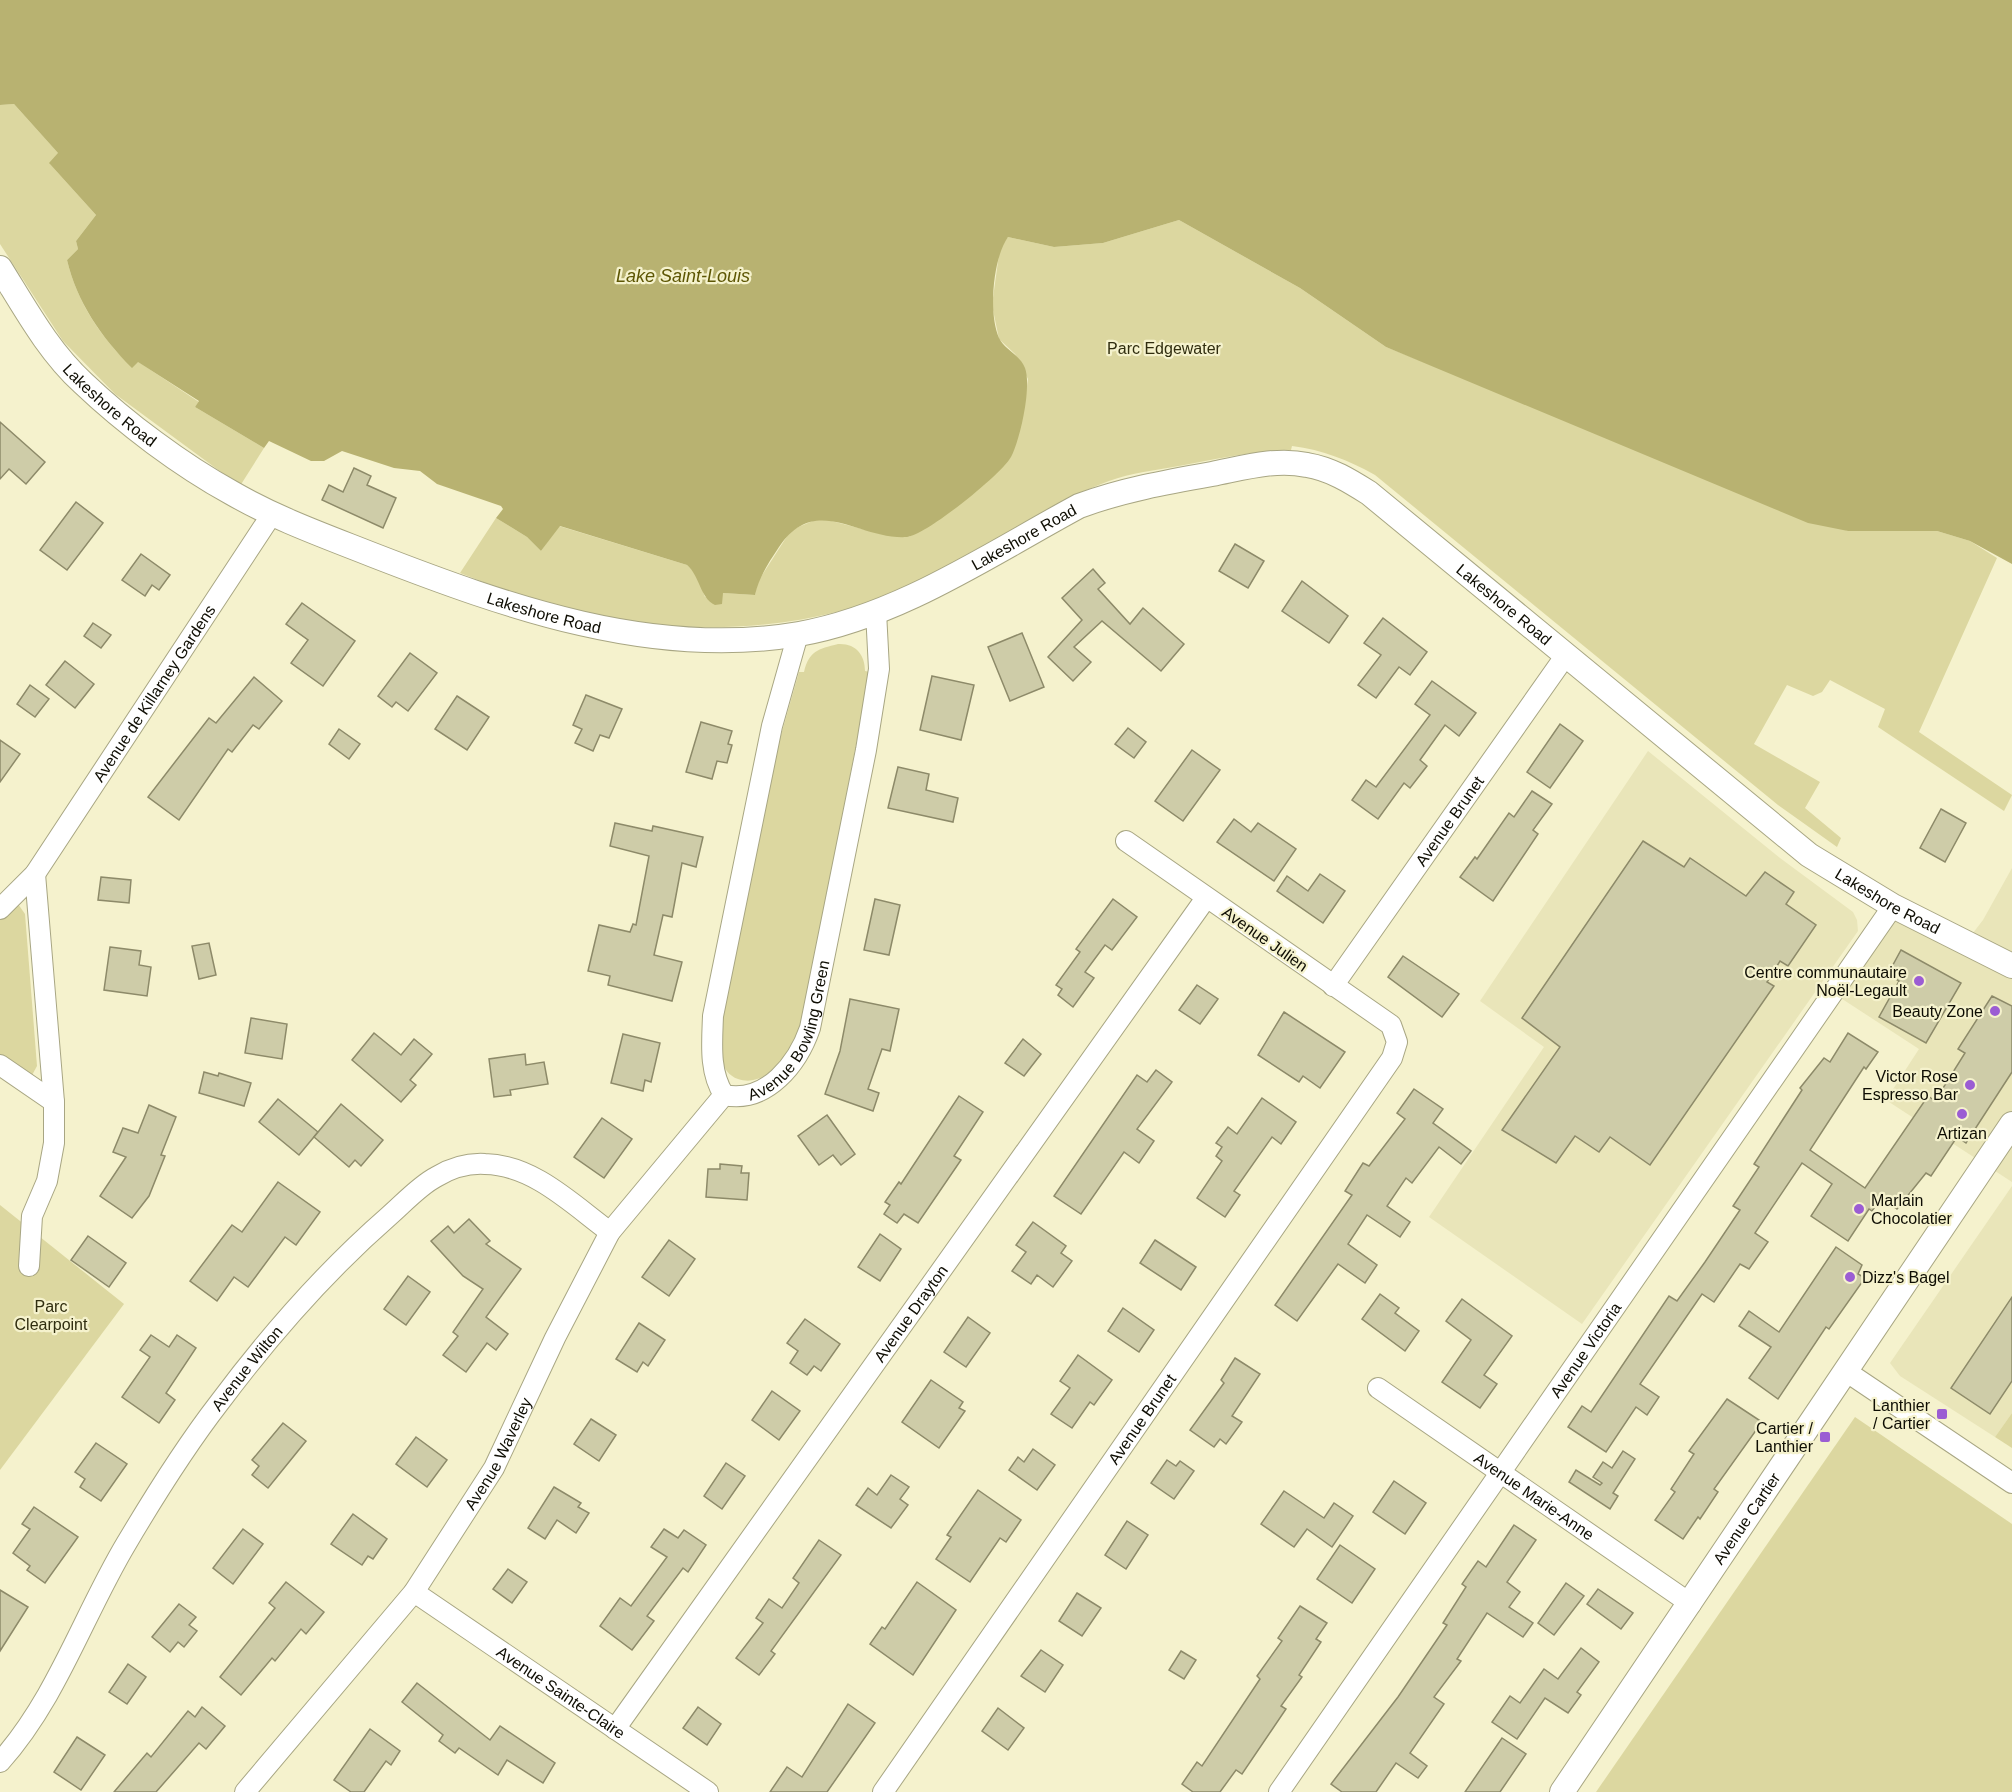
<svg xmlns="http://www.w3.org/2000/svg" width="2012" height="1792" viewBox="0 0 2012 1792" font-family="Arial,sans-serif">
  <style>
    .built { fill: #e9e5b9 }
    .green { fill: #dcd7a0 }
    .water { fill: #b8b271 }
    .building { fill: #cecca8; stroke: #8d8a69; stroke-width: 1.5 }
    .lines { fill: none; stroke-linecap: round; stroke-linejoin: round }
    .minor-casing { stroke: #a8a683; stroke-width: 22 }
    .tertiary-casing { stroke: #a8a683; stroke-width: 26 }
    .minor { stroke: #fff; stroke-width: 20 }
    .tertiary { stroke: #fff; stroke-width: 24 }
    .poi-dot { fill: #9b5dd3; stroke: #f5f2cd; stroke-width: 2 }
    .labels { text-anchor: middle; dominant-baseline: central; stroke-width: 4.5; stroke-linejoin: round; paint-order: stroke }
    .park-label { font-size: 16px; fill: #302d0f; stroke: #f5f2cd }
    .street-label { font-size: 16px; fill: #0e0d03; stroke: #f5f2cd }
    .poi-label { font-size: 16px; fill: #0e0d03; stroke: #f5f2cd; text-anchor: end }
    .water-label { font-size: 18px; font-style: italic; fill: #5d5604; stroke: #f5f2cd }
  </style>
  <rect width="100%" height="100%" fill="#f5f2cd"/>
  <g class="built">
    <path d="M1648 751 1780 858 1853 912 1857 920 1858 931 1582 1324 1429 1217 1544 1047 1480 1001Z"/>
    <path d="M2012 868V1182L1886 1100 1919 1049 1833 993 1893 906 1963 946 1983 920Z"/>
    <path d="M2012 1186V1413L1995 1437 1900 1376 1890 1363Z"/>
  </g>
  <g class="green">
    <path d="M14 104 59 154 50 164 96 215 76 241 78 249 67 260C77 302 101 338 132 367L137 361 199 402 195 407 264 448 240 486 115 394 63 341 0 244V105Z"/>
    <path d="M1179 220 1300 288 1386 347 1848 531H1937L1970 541 1997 558 1919 732 2012 795 2004 811 1878 727 1885 709 1830 680 1822 692 1813 696 1787 685 1754 744 1820 782 1805 808 1841 838 1837 847 1778 805 1375 475C1348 460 1323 450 1292 446L1291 450C1254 451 1217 459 1179 466 1156 470 1131 473 1109 481 1040 506 983 554 917 584 798 638 665 638 540 603 513 595 486 583 460 573L496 518 527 537 541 551 559 526 687 565 696 573 705 597 723 593 755 595 757 583 791 530 820 518 878 533 909 537 1010 458 1023 415 1028 379 1015 354 999 339 992 305 1000 247 1008 237 1054 247 1103 243Z"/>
    <path d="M838 644C856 643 865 655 865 671L870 672 801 1030C790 1051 768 1089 738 1079 729 1076 723 1068 722 1058 720 1047 721 1035 721 1024L775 756 799 672H804C809 651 818 649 838 644Z"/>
    <path d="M18 904 25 914 37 1066 31 1077 0 1059V920Z"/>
    <path d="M0 1205 124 1304 0 1470Z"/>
    <path d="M2012 1413V1448L1995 1437Z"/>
    <path d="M1855 1417 2012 1524V1792H1596Z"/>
  </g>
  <path class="water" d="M0 0H2012V564L1970 541 1937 531H1848L1808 523 1386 347 1300 288 1179 220 1103 243 1054 247 1008 237C993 258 988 313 999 338 1005 350 1020 355 1025 368 1032 387 1020 440 1011 457 1001 475 926 535 907 537 858 540 816 492 779 547 769 562 759 577 755 595L723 593 722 604 715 605C700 598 700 576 687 565L560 526 541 551 527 537 496 518 503 509 501 506 437 484 420 471 394 468 342 451 324 461H311L269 441 264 448 195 407 199 401 138 362 132 368C101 337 77 302 67 260L78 249 76 241 96 215 49 163 58 153 14 104 0 105Z"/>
  <g class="building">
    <path d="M0 422 45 462 26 484 9 469 0 479Z"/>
    <path d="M354 468 371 476 367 485 396 498 383 528 322 500 329 485 343 492Z"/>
    <path d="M76 502 103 523 67 570 40 550Z"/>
    <path d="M1235 544 1264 561 1248 588 1219 571Z"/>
    <path d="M141 554 170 575 159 590 152 585 145 596 122 580Z"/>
    <path d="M1093 569 1105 583 1098 589 1130 624 1143 608 1184 644 1161 671 1102 621 1074 647 1091 662 1073 681 1048 657 1082 620 1062 598Z"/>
    <path d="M1302 581 1348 616 1329 643 1282 611Z"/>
    <path d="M302 603 355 641 323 686 291 663 308 640 286 624Z"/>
    <path d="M1383 618 1427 652 1410 675 1399 667 1376 698 1358 685 1381 655 1364 643Z"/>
    <path d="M93 623 111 635 101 648 84 636Z"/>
    <path d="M1022 633 1044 687 1010 701 988 647Z"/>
    <path d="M410 653 437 673 408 711 396 702 392 707 378 696Z"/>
    <path d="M65 661 94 684 75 708 46 685Z"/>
    <path d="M932 676 974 685 961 740 920 730Z"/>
    <path d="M254 677 282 701 259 729 253 725 232 752 228 749 179 820 148 797 209 718 216 723Z"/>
    <path d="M1432 681 1476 713 1459 736 1445 725 1420 760 1427 766 1410 788 1404 783 1378 819 1352 800 1366 780 1376 787 1430 715 1415 704Z"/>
    <path d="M30 685 49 699 35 717 17 704Z"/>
    <path d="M586 695 622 709 609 738 600 735 593 751 575 743 582 729 573 725Z"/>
    <path d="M457 696 489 717 467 750 435 729Z"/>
    <path d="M701 722 732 731 728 744 732 745 727 763 717 761 712 779 686 772Z"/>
    <path d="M1560 724 1583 741 1550 788 1527 772Z"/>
    <path d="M1128 728 1146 742 1134 758 1115 744Z"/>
    <path d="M339 729 360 744 349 759 329 744Z"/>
    <path d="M0 740 20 754 0 782Z"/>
    <path d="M1192 750 1220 770 1183 821 1155 801Z"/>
    <path d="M898 767 929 774 926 790 958 798 953 822 888 808Z"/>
    <path d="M1532 791 1552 804 1533 830 1538 834 1493 901 1460 877 1475 857 1477 859 1509 813 1514 817Z"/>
    <path d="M1941 809 1966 823 1945 862 1920 848Z"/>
    <path d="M1234 819 1251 832 1258 823 1296 849 1274 881 1217 842Z"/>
    <path d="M615 823 652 831 653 826 703 837 696 867 682 863 672 917 663 915 654 955 682 962 672 1001 608 985 610 976 588 971 599 925 630 932 633 924 636 925 649 856 610 846Z"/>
    <path d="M1643 841 1684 867 1690 858 1746 896 1765 872 1794 892 1786 904 1816 925 1788 966 1780 961 1767 982 1774 986 1650 1165 1610 1137 1599 1152 1575 1136 1556 1163 1502 1130 1560 1047 1522 1018Z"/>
    <path d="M1320 874 1345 891 1323 923 1277 891 1287 876 1308 891Z"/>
    <path d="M101 877 131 880 129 903 98 900Z"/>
    <path d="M875 899 900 905 889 955 864 950Z"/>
    <path d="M1113 899 1137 917 1112 950 1105 945 1085 972 1094 978 1073 1007 1058 995 1062 989 1056 985 1080 952 1076 949Z"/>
    <path d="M209 943 216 975 199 979 192 946Z"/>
    <path d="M110 947 141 951 139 965 151 967 147 996 104 990Z"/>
    <path d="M1901 950 1961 983 1926 1043 1879 1017 1899 981 1888 974Z"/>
    <path d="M1403 956 1459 994 1442 1017 1388 977Z"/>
    <path d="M1197 985 1218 999 1200 1024 1179 1010Z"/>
    <path d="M1992 996 2012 1006V1072L1966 1143 1957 1137 1931 1176 1926 1173 1897 1209 1881 1198 1872 1211 1869 1209 1848 1241 1811 1216 1832 1184 1802 1163 1755 1233 1768 1242 1749 1269 1740 1264 1714 1302 1702 1294 1640 1384 1659 1397 1647 1415 1636 1407 1606 1452 1568 1427 1582 1406 1591 1412 1669 1296 1677 1301 1705 1262 1740 1210 1733 1206 1759 1167 1754 1164 1802 1090 1800 1088 1824 1058 1830 1062 1848 1033 1878 1052 1866 1069 1864 1067 1810 1150 1865 1188 1928 1096 1935 1101 1965 1053 1958 1049Z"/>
    <path d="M850 999 899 1009 890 1051 882 1049 868 1089 879 1093 873 1111 825 1094 840 1051Z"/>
    <path d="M1284 1012 1345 1052 1320 1088 1303 1076 1299 1082 1258 1055Z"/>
    <path d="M251 1018 287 1024 282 1059 245 1053Z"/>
    <path d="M374 1033 401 1055 414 1039 432 1054 410 1080 416 1085 401 1102 352 1060Z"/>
    <path d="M623 1034 660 1043 651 1082 645 1080 643 1091 611 1083Z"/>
    <path d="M1023 1039 1041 1054 1024 1076 1005 1063Z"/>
    <path d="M525 1054 526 1065 544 1062 548 1084 510 1090 511 1095 494 1097 489 1059Z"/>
    <path d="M1156 1070 1172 1082 1137 1129 1154 1141 1139 1163 1124 1152 1081 1214 1054 1196 1137 1075 1147 1082Z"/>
    <path d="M204 1072 218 1076 219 1073 251 1083 244 1106 199 1093Z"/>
    <path d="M1414 1089 1443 1109 1433 1123 1471 1151 1461 1164 1439 1147 1412 1183 1406 1178 1387 1206 1410 1222 1400 1237 1367 1215 1348 1244 1377 1265 1365 1283 1338 1264 1297 1321 1275 1305 1352 1195 1345 1191 1363 1163 1369 1166 1405 1119 1397 1113Z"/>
    <path d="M959 1096 983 1112 954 1156 961 1160 918 1223 904 1214 897 1223 884 1214 890 1205 885 1202 899 1182 901 1184Z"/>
    <path d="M1262 1098 1296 1122 1281 1144 1272 1137 1234 1191 1240 1195 1225 1217 1197 1198 1222 1161 1216 1156 1222 1147 1216 1143 1228 1127 1237 1134Z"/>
    <path d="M278 1099 318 1132 299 1155 259 1122Z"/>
    <path d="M341 1104 383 1140 361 1166 355 1160 349 1167 314 1137Z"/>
    <path d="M149 1105 176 1117 161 1155 165 1156 149 1196 132 1218 100 1196 126 1157 113 1152 123 1128 138 1133Z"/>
    <path d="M827 1115 855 1154 841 1165 833 1155 819 1165 798 1136Z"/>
    <path d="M602 1118 632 1139 604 1178 574 1157Z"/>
    <path d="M720 1164 742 1166 741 1173H749L747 1200 706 1197 708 1169H720Z"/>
    <path d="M278 1182 320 1212 296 1245 285 1237 248 1287 234 1277 217 1301 190 1281 232 1225 242 1232Z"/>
    <path d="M469 1219 490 1241 486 1244 521 1269 486 1317 508 1334 496 1350 487 1343 466 1372 443 1355 458 1336 453 1332 483 1289 463 1276 431 1241 448 1226 454 1233Z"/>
    <path d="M1033 1222 1066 1246 1061 1253 1072 1261 1053 1287 1037 1275 1031 1284 1012 1271 1026 1252 1016 1245Z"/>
    <path d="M880 1234 901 1249 880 1281 858 1267Z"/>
    <path d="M88 1236 126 1263 109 1287 71 1260Z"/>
    <path d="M669 1240 695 1259 669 1296 642 1277Z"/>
    <path d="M1155 1240 1196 1267 1181 1290 1140 1263Z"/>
    <path d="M1836 1247 1862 1265 1858 1274 1865 1278 1829 1329 1826 1327 1778 1399 1749 1378 1771 1347 1739 1326 1749 1311 1779 1332Z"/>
    <path d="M408 1276 430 1292 406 1325 384 1309Z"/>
    <path d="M1380 1294 1399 1308 1395 1313 1419 1331 1405 1351 1362 1319Z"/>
    <path d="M2012 1297V1381L1990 1414 1951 1388Z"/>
    <path d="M1462 1299 1512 1336 1484 1375 1497 1384 1480 1408 1442 1382 1471 1340 1446 1321Z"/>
    <path d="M1123 1308 1154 1330 1139 1352 1108 1331Z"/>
    <path d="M968 1317 990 1333 966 1367 944 1352Z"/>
    <path d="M805 1319 840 1344 821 1371 814 1366 807 1375 790 1363 798 1351 787 1343Z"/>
    <path d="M639 1323 665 1340 648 1366 643 1362 637 1372 616 1359Z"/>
    <path d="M151 1335 169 1347 177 1335 196 1348 166 1393 175 1400 159 1423 122 1397 150 1357 140 1350Z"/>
    <path d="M1078 1355 1112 1380 1094 1405 1090 1402 1072 1428 1051 1414 1070 1388 1060 1381Z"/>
    <path d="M1235 1358 1260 1374 1232 1416 1242 1422 1226 1444 1220 1439 1214 1447 1190 1430 1224 1383 1221 1380Z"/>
    <path d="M931 1380 963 1402 959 1408 965 1411 939 1448 902 1422Z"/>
    <path d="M772 1391 800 1411 779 1440 752 1420Z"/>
    <path d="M1727 1399 1762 1422 1714 1489 1718 1492 1700 1519 1698 1517 1683 1539 1655 1520 1675 1492 1671 1489 1694 1454 1689 1451Z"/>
    <path d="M591 1419 616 1435 599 1461 574 1444Z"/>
    <path d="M283 1423 306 1441 268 1488 252 1475 259 1466 252 1460Z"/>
    <path d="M416 1437 447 1460 427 1487 396 1464Z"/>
    <path d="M96 1443 127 1464 101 1501 80 1487 85 1479 75 1472Z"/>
    <path d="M1033 1449 1055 1465 1037 1490 1009 1470 1018 1457 1024 1462Z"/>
    <path d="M1623 1451 1635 1459 1613 1493 1618 1496 1610 1509 1569 1482 1576 1470 1600 1485 1602 1483 1593 1477 1603 1462 1612 1468Z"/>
    <path d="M1167 1460 1176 1466 1180 1461 1194 1471 1174 1499 1151 1483Z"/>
    <path d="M726 1463 745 1476 722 1509 704 1496Z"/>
    <path d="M891 1475 909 1487 900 1499 908 1505 891 1528 856 1505 868 1488 877 1495Z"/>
    <path d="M1394 1481 1426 1503 1405 1534 1373 1512Z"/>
    <path d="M554 1487 581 1503 578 1507 589 1513 576 1533 557 1520 545 1539 528 1528Z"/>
    <path d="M978 1490 1021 1520 1006 1542 1000 1538 970 1582 936 1559 951 1537 947 1535Z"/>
    <path d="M1284 1491 1324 1518 1334 1503 1353 1516 1332 1547 1307 1529 1294 1547 1261 1524Z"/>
    <path d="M34 1507 78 1537 45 1583 27 1570 30 1566 13 1553 30 1529 22 1524Z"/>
    <path d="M353 1514 387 1539 373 1559 368 1556 362 1565 331 1544Z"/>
    <path d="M1127 1521 1148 1535 1126 1569 1105 1555Z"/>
    <path d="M1514 1525 1536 1540 1507 1582 1520 1592 1509 1607 1533 1623 1523 1637 1487 1613 1457 1659 1461 1661 1434 1697 1444 1704 1410 1753 1427 1766 1418 1778 1396 1763 1376 1792H1342L1331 1784 1398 1697 1447 1625 1443 1623 1466 1587 1462 1584 1478 1561 1486 1567Z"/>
    <path d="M243 1529 263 1544 233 1584 213 1568Z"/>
    <path d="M664 1529 678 1538 684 1530 706 1545 688 1572 683 1568 647 1616 654 1621 632 1650 600 1626 620 1598 631 1606 667 1557 651 1547Z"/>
    <path d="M819 1540 841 1555 771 1651 775 1654 759 1675 736 1658 763 1623 756 1618 769 1599 782 1608 799 1583 793 1578Z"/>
    <path d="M1340 1545 1375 1569 1352 1603 1317 1579Z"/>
    <path d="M508 1569 527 1582 512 1603 493 1589Z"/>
    <path d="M286 1582 324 1612 306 1634 301 1629 275 1661 272 1658 241 1695 220 1677 275 1608 269 1603Z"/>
    <path d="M917 1582 956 1610 913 1675 870 1644 882 1627 885 1629Z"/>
    <path d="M1566 1583 1584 1596 1554 1635 1538 1623Z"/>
    <path d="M1598 1589 1633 1613 1621 1629 1587 1604Z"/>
    <path d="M0 1590 28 1607 0 1651Z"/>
    <path d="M1077 1593 1101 1608 1082 1636 1059 1621Z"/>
    <path d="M179 1604 196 1617 189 1625 197 1631 184 1647 178 1642 170 1652 152 1637Z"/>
    <path d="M1300 1606 1327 1623 1316 1639 1321 1642 1299 1675 1302 1677 1281 1706 1286 1709 1242 1774 1236 1770 1220 1792H1193L1182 1784 1197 1762 1202 1766 1260 1679 1257 1676 1282 1641 1278 1638Z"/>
    <path d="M1581 1648 1599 1662 1577 1692 1581 1695 1568 1713 1545 1698 1517 1739 1492 1722 1510 1696 1520 1703 1544 1669 1558 1679Z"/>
    <path d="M1041 1650 1063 1665 1045 1692 1021 1676Z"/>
    <path d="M1181 1651 1196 1660 1184 1679 1169 1670Z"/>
    <path d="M128 1664 146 1677 127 1704 109 1692Z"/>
    <path d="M417 1683 490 1740 500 1726 555 1763 543 1783 507 1760 498 1775 459 1748 455 1753 439 1741 443 1735 402 1702Z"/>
    <path d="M848 1704 875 1723 827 1792H770L787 1767 802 1777Z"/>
    <path d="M202 1707 225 1726 206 1749 199 1743 156 1792H114L147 1753 151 1757 188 1711 195 1717Z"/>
    <path d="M698 1707 721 1724 707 1745 683 1728Z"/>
    <path d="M998 1708 1024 1728 1008 1750 982 1731Z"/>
    <path d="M370 1729 400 1751 391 1765 386 1761 364 1792H351L334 1780Z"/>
    <path d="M77 1737 105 1755 81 1790 54 1772Z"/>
    <path d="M1502 1738 1526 1754 1500 1792H1465Z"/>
  </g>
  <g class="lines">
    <g class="minor-casing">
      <g id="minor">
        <path id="s1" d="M798 634 772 726 713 1016C712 1043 709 1072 724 1095 767 1104 798 1063 810 1028L866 750 879 669 876 612"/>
        <path id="s2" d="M0 909 35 874 272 514"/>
        <path id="s3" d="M1333 986 1566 655"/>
        <path d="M0 1065 54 1102"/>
        <path d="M29 1266 32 1216 47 1181 54 1143V1102L35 874"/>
        <path d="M1847 1372 2012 1483"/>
        <path id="s4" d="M1378 1388 1691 1604"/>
        <path id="s5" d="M414 1592 708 1792"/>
        <path id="s6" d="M615 1729 1206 898"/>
        <path id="s7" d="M0 1762C57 1698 83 1616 126 1544 155 1495 185 1447 219 1403 269 1336 326 1271 389 1216 404 1203 419 1186 436 1177 451 1168 468 1163 485 1164 534 1165 573 1205 610 1232"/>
        <path id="s8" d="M245 1792 414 1592 494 1468 555 1338 610 1232 724 1095"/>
        <path id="s9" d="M883 1792 1392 1058 1397 1042 1391 1025 1126 841"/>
        <path id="s10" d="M1279 1792 1893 906"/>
      </g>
    </g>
    <g class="tertiary-casing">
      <g id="tertiary">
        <path id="s11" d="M0 268C25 308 48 351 83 383 125 423 181 465 232 493 277 519 325 536 373 555 507 607 653 659 799 634 900 616 990 554 1079 506 1122 490 1167 482 1212 474 1243 468 1276 458 1307 465 1331 469 1350 481 1369 493L1809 855 1893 906 2012 966"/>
        <path id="s12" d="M1562 1792 2012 1124"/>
      </g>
    </g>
    <use href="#minor" class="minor"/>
    <use href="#tertiary" class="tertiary"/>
  </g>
  <g class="poi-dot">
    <circle cx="1919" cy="981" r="6"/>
    <circle cx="1995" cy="1011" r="6"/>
    <circle cx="1970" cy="1085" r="6"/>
    <circle cx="1962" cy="1114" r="6"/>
    <circle cx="1859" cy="1209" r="6"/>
    <circle cx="1850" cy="1277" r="6"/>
    <rect x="1936" y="1408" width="12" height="12" rx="3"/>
    <rect x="1819" y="1431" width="12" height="12" rx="3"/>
  </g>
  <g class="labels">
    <g class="park-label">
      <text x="1164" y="348">Parc Edgewater</text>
      <text x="51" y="1306">Parc<tspan x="51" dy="18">Clearpoint</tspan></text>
    </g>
    <g class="street-label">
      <text stroke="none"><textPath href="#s11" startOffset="177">Lakeshore Road</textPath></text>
      <text stroke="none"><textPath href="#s11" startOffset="1167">Lakeshore Road</textPath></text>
      <text stroke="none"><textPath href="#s11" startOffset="1707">Lakeshore Road</textPath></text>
      <text stroke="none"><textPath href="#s11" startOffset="663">Lakeshore Road</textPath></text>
      <text stroke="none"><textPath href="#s2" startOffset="266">Avenue de Killarney Gardens</textPath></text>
      <text stroke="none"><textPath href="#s3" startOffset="202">Avenue Brunet</textPath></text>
      <text stroke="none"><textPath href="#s11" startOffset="2193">Lakeshore Road</textPath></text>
      <text transform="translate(1265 939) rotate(35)">Avenue Julien</text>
      <text stroke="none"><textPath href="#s1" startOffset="579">Avenue Bowling Green</textPath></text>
      <text stroke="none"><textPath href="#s6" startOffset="510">Avenue Drayton</textPath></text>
      <text stroke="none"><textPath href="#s10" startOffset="538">Avenue Victoria</textPath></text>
      <text stroke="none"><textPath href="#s7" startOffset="466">Avenue Wilton</textPath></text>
      <text stroke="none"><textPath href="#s9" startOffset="454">Avenue Brunet</textPath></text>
      <text stroke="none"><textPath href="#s8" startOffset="424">Avenue Waverley</textPath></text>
      <text stroke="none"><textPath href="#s4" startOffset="190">Avenue Marie-Anne</textPath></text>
      <text stroke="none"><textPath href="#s12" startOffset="330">Avenue Cartier</textPath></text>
      <text stroke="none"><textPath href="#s5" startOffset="178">Avenue Sainte-Claire</textPath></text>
    </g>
    <g class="poi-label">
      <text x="1907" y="972">Centre communautaire<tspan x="1907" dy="18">Noël-Legault</tspan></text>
      <text x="1983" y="1011">Beauty Zone</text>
      <text x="1958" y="1076">Victor Rose<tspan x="1958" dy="18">Espresso Bar</tspan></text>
      <text x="1962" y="1133" text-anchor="middle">Artizan</text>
      <text x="1871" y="1200" text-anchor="start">Marlain<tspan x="1871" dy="18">Chocolatier</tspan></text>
      <text x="1862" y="1277" text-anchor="start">Dizz's Bagel</text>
      <text x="1930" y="1405">Lanthier<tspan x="1930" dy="18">/ Cartier</tspan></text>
      <text x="1813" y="1428">Cartier /<tspan x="1813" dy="18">Lanthier</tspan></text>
    </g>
    <g class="water-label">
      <text x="683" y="276">Lake Saint-Louis</text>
    </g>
  </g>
</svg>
